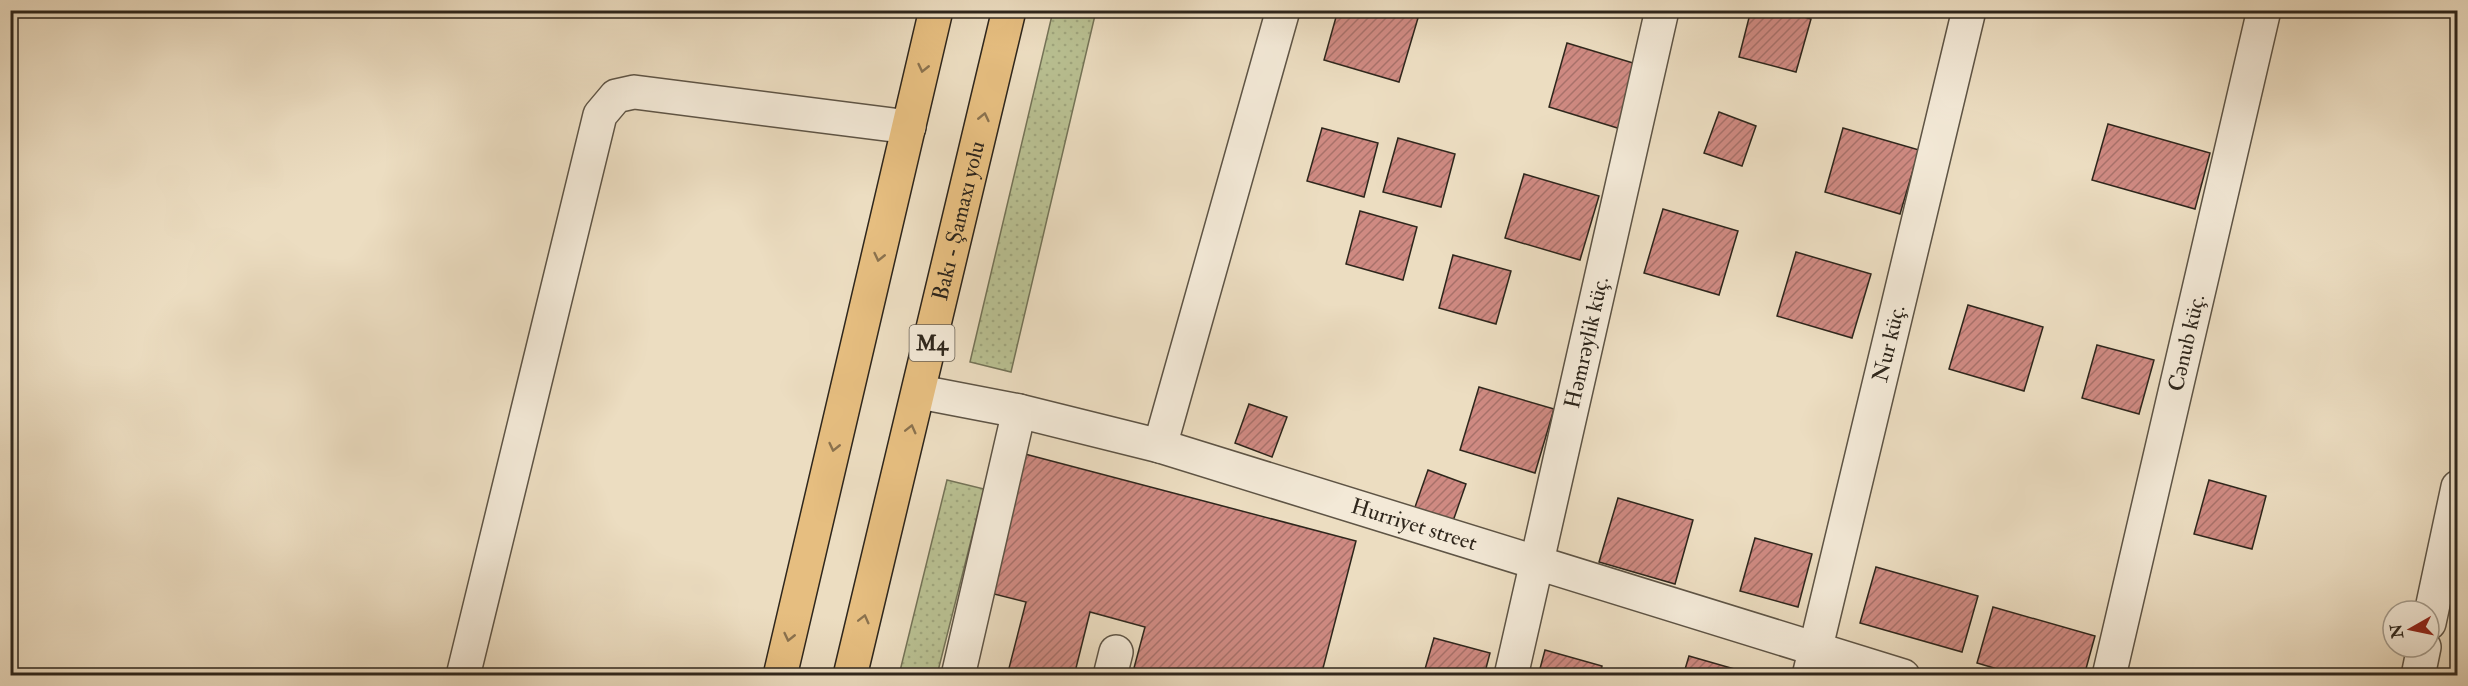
<svg xmlns="http://www.w3.org/2000/svg" width="2468" height="686" viewBox="0 0 2468 686" font-family="'IM FELL Double Pica',serif">
  <style>
    .grass { fill: url(#grass-dots); stroke: #747357; stroke-width: 1.5 }
    .building { fill: url(#building-hatch); stroke: #2e261c; stroke-width: 1.5 }
    .lines { fill: none; stroke-linecap: round; stroke-linejoin: round }
    .minor-casing { stroke: #5e5445; stroke-width: 36 }
    .highway-casing { stroke: #2e261c; stroke-width: 36 }
    .minor { stroke: #f3e9d7; stroke-width: 33 }
    .highway { stroke: #e6be80; stroke-width: 33 }
    .oneway { stroke: #8a724e }
    .labels { text-anchor: middle; dominant-baseline: central; stroke-width: 5; stroke-linejoin: round; paint-order: stroke }
    .shield { fill: #f3e9d7; stroke: #696054; stroke-width: 1.5 }
    .shield-label { font-size: 21px; font-weight: bold; fill: #2e261c }
    .street-label { font-size: 22px; fill: #2e261c; stroke: #f3e9d7 }
  </style>
  <defs>
    <pattern id="grass-dots" width="8" height="8" patternUnits="userSpaceOnUse" patternTransform="scale(1.5)"><rect width="8" height="8" fill="#b9c092"/><path d="M2 2h.1M6 6h.1" fill="none" stroke="#9fa57d" stroke-width="1.8" stroke-linecap="round"/></pattern>
    <pattern id="building-hatch" width="6" height="6" patternUnits="userSpaceOnUse" patternTransform="scale(1.5)"><rect width="6" height="6" fill="#cf8a82"/><path d="M-1 1l2-2M0 6l6-6M5 7l2-2" fill="none" stroke="#a8716a"/></pattern>
  </defs>
  <rect width="100%" height="100%" fill="#ecddc1"/>
  <filter id="stains"><feTurbulence type="fractalNoise" baseFrequency=".00333" numOctaves="4"/><feColorMatrix values="0 0 0 0 .2 0 0 0 0 .09 0 0 0 0 .02 0 0 0 .5 -.17"/></filter>
  <radialGradient id="worn" r=".72"><stop offset=".6" stop-color="#630" stop-opacity="0"/><stop offset="1" stop-color="#630" stop-opacity=".3"/></radialGradient>
  <g class="grass">
    <path d="M1053 11H1096L1011 372 970 362Z"/>
    <path d="M947 480 984 489 937 675H899Z"/>
  </g>
  <g class="building">
    <path d="M1338 10H1392L1418 18 1399 82 1324 60Z"/>
    <path d="M1751 10H1780L1811 19 1796 72 1739 57Z"/>
    <path d="M1567 43 1643 66 1624 130 1549 107Z"/>
    <path d="M1719 112 1756 126 1742 166 1704 153Z"/>
    <path d="M2108 124 2210 153 2195 209 2092 180Z"/>
    <path d="M1322 128 1378 143 1364 197 1307 181Z"/>
    <path d="M1843 128 1919 150 1900 214 1825 192Z"/>
    <path d="M1398 138 1455 154 1441 207 1383 192Z"/>
    <path d="M1524 174 1599 196 1580 260 1505 238Z"/>
    <path d="M1663 209 1738 231 1719 295 1644 273Z"/>
    <path d="M1360 211 1417 227 1403 280 1346 264Z"/>
    <path d="M1796 252 1871 274 1852 338 1777 316Z"/>
    <path d="M1453 255 1511 271 1496 324 1439 308Z"/>
    <path d="M1968 305 2043 327 2024 391 1949 369Z"/>
    <path d="M2097 345 2154 360 2139 414 2082 398Z"/>
    <path d="M1479 387 1554 409 1535 473 1460 450Z"/>
    <path d="M1249 404 1287 417 1272 457 1235 443Z"/>
    <path d="M1025 454 1356 541 1321 676H1164L1134 668 1145 627 1090 612 1074 676H1007L1026 602 990 593Z"/>
    <path d="M1428 470 1466 484 1452 524 1414 510Z"/>
    <path d="M2209 480 2266 496 2252 549 2194 534Z"/>
    <path d="M1618 498 1693 520 1675 584 1599 562Z"/>
    <path d="M1755 538 1812 554 1798 607 1740 591Z"/>
    <path d="M1876 567 1978 596 1962 652 1860 623Z"/>
    <path d="M1993 607 2095 636 2084 676H2021L1977 663Z"/>
    <path d="M1434 638 1490 653 1484 676H1423Z"/>
    <path d="M1545 650 1602 666 1600 676H1538Z"/>
    <path d="M1689 656 1745 672 1744 676H1683Z"/>
  </g>
  <g class="lines">
    <g class="minor-casing">
      <g id="minor">
        <path id="s1" d="M920 392 1019 411 1160 446 1903 676"/>
        <path d="M1160 446 1283 10"/>
        <path d="M2429 623 2458 487"/>
        <path d="M463 676 600 115 616 96 634 92 909 127"/>
        <path d="M958 676 1019 411"/>
        <path d="M1110 676 1116 652"/>
        <path id="s2" d="M1511 676 1662 10"/>
        <path id="s3" d="M1809 676 1969 10"/>
        <path id="s4" d="M2109 676 2264 10"/>
        <path d="M2418 676 2424 647"/>
      </g>
    </g>
    <g class="highway-casing">
      <g id="highway">
        <path d="M780 676 936 10"/>
        <path id="s5" d="M850 676 1009 10"/>
      </g>
    </g>
    <use href="#minor" class="minor"/>
    <use href="#highway" class="highway"/>
  </g>
  <defs><path id="oneway-chevron" d="M-2-3.5L2.5 0L-2 3.5" fill="none" stroke-width="1.6" stroke-linecap="round" stroke-linejoin="round" transform="scale(1.5)"/></defs>
  <g class="oneway">
    <use href="#oneway-chevron" transform="translate(923 68) rotate(103)"/>
    <use href="#oneway-chevron" transform="translate(984 117) rotate(-77)"/>
    <use href="#oneway-chevron" transform="translate(879 257) rotate(103)"/>
    <use href="#oneway-chevron" transform="translate(911 429) rotate(-76)"/>
    <use href="#oneway-chevron" transform="translate(834 447) rotate(103)"/>
    <use href="#oneway-chevron" transform="translate(864 619) rotate(-76)"/>
    <use href="#oneway-chevron" transform="translate(789 637) rotate(103)"/>
  </g>
  <g class="labels">
    <rect class="shield" x="909.5" y="325" width="45" height="36" rx="4.5"/>
    <g class="shield-label">
      <text x="932" y="343">M4</text>
    </g>
    <g class="street-label">
      <text stroke="none"><textPath href="#s5" startOffset="468">Bakı - Şamaxı yolu</textPath></text>
      <text stroke="none"><textPath href="#s2" startOffset="342">Həmrəylik küç.</textPath></text>
      <text stroke="none"><textPath href="#s3" startOffset="342">Nur küç.</textPath></text>
      <text stroke="none"><textPath href="#s4" startOffset="342">Cənub küç.</textPath></text>
      <text stroke="none"><textPath href="#s1" startOffset="512">Hurriyet street</textPath></text>
    </g>
  </g>
  <rect width="2468" height="686" fill="none" stroke="#ecddc1" stroke-width="36"/>
  <rect x="12" y="12" width="2444" height="662" fill="none" stroke="#2e261c" stroke-width="3"/>
  <rect x="18" y="18" width="2432" height="650" fill="none" stroke="#2e261c" stroke-width="1.5"/>
  <g transform="translate(2411 629) rotate(261)"><circle r="28" fill="#f3e9d7" stroke="#a49b8c" stroke-width="1.5"/>
  <path d="M0-4.5L10 22L0 15L-10 22Z" fill="#8f2418"/>
  <text y="-9" font-size="16" font-weight="bold" text-anchor="middle" fill="#2e261c">N</text>
  </g>
  <rect width="100%" height="100%" filter="url(#stains)"/>
  <rect width="100%" height="100%" fill="url(#worn)"/>
</svg>
